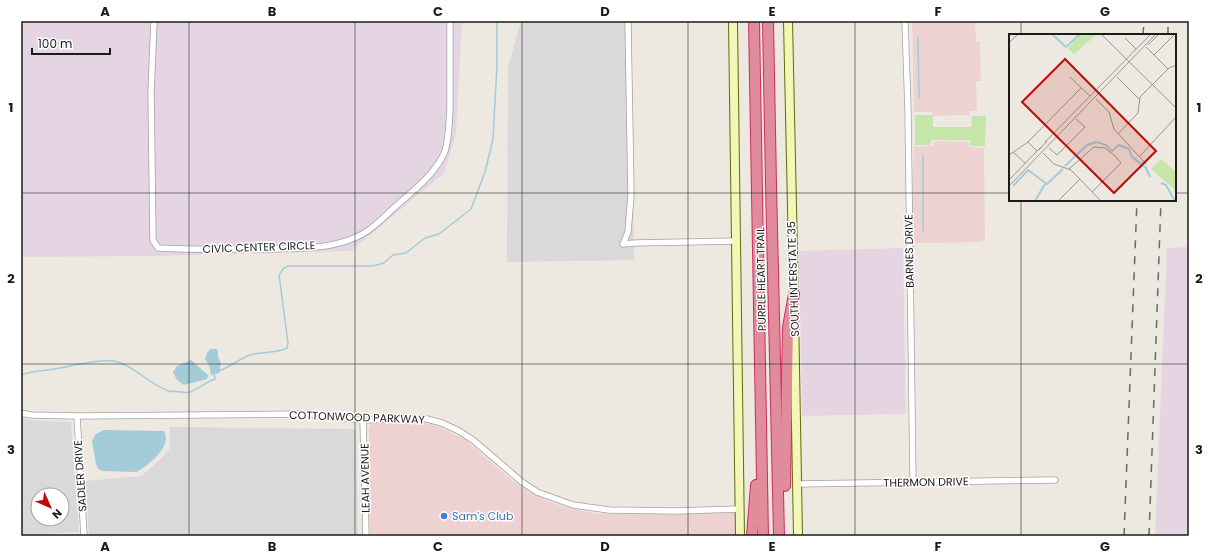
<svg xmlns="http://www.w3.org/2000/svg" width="1210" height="557" viewBox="0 0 1210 557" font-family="Poppins,sans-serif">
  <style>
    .residential { fill: #dad8d8; fill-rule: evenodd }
    .commercial { fill: #edd2d1 }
    .industrial { fill: #e5d4e2 }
    .grass { fill: #c6e5a9 }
    .water { fill: #a3ccd8 }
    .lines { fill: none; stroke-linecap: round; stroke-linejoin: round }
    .stream { stroke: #a3ccd8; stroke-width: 1.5 }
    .minor-casing { stroke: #a2a2a2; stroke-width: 7 }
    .secondary-casing { stroke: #606b0a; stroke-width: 10 }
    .motorway-casing { stroke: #cd2c62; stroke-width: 12 }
    .minor { stroke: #fff; stroke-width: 5.5 }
    .secondary { stroke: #f2f6b6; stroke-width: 8 }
    .motorway { stroke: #e18c9b; stroke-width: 10 }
    .rail { stroke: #696969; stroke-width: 1.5; stroke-dasharray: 8 8; stroke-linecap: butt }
    .grid { fill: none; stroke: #1b1b1b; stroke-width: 1; stroke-opacity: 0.55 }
    .shop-dot { fill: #3f7fe0; stroke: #fff; stroke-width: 1.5 }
    .labels { text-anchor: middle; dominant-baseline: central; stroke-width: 3; stroke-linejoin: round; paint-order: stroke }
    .street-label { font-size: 11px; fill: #1b1b1b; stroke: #fff }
    .shop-label { font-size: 11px; fill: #366cbe; stroke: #fff; text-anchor: start }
    .inset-river { fill: none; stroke: #a3ccd8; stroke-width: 2 }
    .inset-road { fill: none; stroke: #999792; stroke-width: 1 }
    .view { fill: #bd0b0a; fill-opacity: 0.15; stroke: #bd0b0a; stroke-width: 2 }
    .inset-edge { fill: none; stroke: #1b1b1b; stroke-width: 2 }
    .neatline { fill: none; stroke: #1b1b1b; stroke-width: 1.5 }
    .grid-label { font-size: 13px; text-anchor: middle; font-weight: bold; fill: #1b1b1b }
  </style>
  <rect width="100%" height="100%" fill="#ede9e1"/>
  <g class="residential">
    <path d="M521 21H631L634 260 507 262 508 67Z"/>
    <path d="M21 418 37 421 71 422 79 532 21 535ZM38 495H62V519H38Z"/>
    <path d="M170 427 354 429 356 432 358 536H89L85 481 141 476 164 456 170 448Z"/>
  </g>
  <g class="commercial">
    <path d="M912 21H968V23H975L976 41 980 42 981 81H976L977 111H970V115L933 116 932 112H914Z"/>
    <path d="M934 141 969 142V147L983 148 984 150 985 236V239L982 242 913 243 912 212 914 147 933 146Z"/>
    <path d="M372 423H425L440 427 466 440 513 481 527 491 553 503 568 508 599 514 734 513 736 515 737 536H370L369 429 370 425Z"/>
  </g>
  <g class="industrial">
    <path d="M21 21H462L456 133 444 173 351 251 148 256 21 257Z"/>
    <path d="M1189 247V536H1155L1167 248Z"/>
    <path d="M903 248 906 414 802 416 799 251Z"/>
  </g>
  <path class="grass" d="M915 115H933V127H971L972 116H986L985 146H970V140H931V145H915Z"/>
  <g class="water">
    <path d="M210 349H217L218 352V357L221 363 219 373 211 375 209 365 205 359 207 353Z"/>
    <path d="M191 360 208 375 207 379 184 385 177 380 173 372 177 366Z"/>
    <path d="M104 430 164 431C173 446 148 466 136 472L102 471 98 469 96 464 92 441 96 434Z"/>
  </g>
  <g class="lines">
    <g class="stream">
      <path d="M918 38 919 98"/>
      <path d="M923 155V231"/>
      <path d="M219 371C230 367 239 359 250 355 262 351 275 354 287 348L288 343 279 275 283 269 288 266H373L384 263 393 255 406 253 425 238 439 234 471 209 485 172 493 139 497 65V21"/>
      <path d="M21 375C31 371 38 371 48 370 66 368 101 357 118 362 137 368 150 385 169 391 173 392 177 391 181 392 184 392 187 393 190 392 198 389 206 382 215 379L214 374"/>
    </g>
    <g class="minor-casing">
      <g id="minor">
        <path d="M154 21 151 92 153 240 158 248C194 250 229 249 264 249 294 248 326 250 354 238 373 231 388 212 404 199 419 186 437 171 445 151 449 139 449 123 450 109V21"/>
        <path d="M628 21 631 195 628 232 623 244 635 243 736 241"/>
        <path d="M905 21 908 111 913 482"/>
        <path d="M21 413 31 415 77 416 305 414 363 420 423 418 442 423 459 431 473 440 522 482 537 492 573 505 609 510 675 511 740 509"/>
        <path d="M77 416 84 536"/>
        <path d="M363 420 366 536"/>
        <path d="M798 484 1055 480"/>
      </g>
    </g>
    <g class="secondary-casing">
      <g id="secondary">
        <path d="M733 21 740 536"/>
        <path d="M788 21 794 299"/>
        <path d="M794 311 798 536"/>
      </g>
    </g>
    <g class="motorway-casing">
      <g id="motorway">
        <path d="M754 21 763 536"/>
        <path d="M768 21 771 184 779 536"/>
        <path d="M785 486 788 327 794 294"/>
        <path d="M752 536 756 485"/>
      </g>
    </g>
    <use href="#minor" class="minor"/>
    <use href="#secondary" class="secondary"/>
    <use href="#motorway" class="motorway"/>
    <g class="rail">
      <path d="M1143 35 1144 21"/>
      <path d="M1168 35V21"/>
      <path d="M1124 536 1137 200"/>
      <path d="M1149 536 1161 200"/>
    </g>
  </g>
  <path class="grid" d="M189 21V536M355 21V536M522 21V536M688 21V536M855 21V536M1021 21V35M21 193H1010M1175 193H1189M1021 200V536M21 364H1189"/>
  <circle class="shop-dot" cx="444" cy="516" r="4"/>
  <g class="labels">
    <g class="street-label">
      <text transform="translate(259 247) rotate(-2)">CIVIC CENTER CIRCLE</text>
      <text transform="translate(909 251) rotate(-91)">BARNES DRIVE</text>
      <text transform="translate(761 279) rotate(-91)">PURPLE HEART TRAIL</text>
      <text transform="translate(793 279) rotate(-92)">SOUTH INTERSTATE 35</text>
      <text transform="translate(357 417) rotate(2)">COTTONWOOD PARKWAY</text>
      <text transform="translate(80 476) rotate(-94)">SADLER DRIVE</text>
      <text transform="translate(365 478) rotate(-91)">LEAH AVENUE</text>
      <text transform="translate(926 482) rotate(-1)">THERMON DRIVE</text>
    </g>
    <g class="shop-label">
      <text x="452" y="516">Sam's Club</text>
    </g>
  </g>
  <g transform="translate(1009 34)">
    <rect width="167" height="167" fill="#ede9e1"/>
    <path d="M72 0H88L65 20 59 14ZM152 125 167 138 166 156 142 135Z" fill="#c6e5a9"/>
    <path class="inset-river" d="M43 0 57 13 71 0M56 132 78 111 88 108 97 111 103 117 110 111 120 115 123 123 137 134 141 143M152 149 157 151 166 167M4 152 19 136 38 150 54 135M26 167 36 150"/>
    <path class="inset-road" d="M92 0 167 74M116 4 127 15M0 9 9 0M139 11 150 0M137 13 159 35M145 21 166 0M61 43 81 62M108 43 130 65M87 65 100 78 105 95 137 130M109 100 129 79 131 63 160 34 167 31M19 108 28 117M36 108 142 0M40 114 48 121 76 93 67 85M30 116 38 107M4 118 16 129M34 119 45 130 62 136 92 167M0 121 19 108 72 54M131 122 167 83M60 135 85 113 96 114 106 122 112 129 83 158M0 146 32 113M0 152 147 0M49 167 71 145"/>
    <path class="view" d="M56 25 147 117 105 159 13 68Z"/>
    <rect width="167" height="167" class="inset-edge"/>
  </g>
  <rect width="1210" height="557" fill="none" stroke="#ffffff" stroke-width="44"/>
  <g transform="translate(50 507) rotate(135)"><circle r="19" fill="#ffffff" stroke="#a4a4a4"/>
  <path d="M0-3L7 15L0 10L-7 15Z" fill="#bd0b0a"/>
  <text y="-6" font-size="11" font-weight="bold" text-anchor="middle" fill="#1b1b1b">N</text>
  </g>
  <path d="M32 48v6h78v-6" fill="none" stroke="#1b1b1b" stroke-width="2"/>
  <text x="38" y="48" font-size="12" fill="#1b1b1b" stroke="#ffffff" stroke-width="3" paint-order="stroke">100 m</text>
  <rect x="22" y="22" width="1166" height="513" class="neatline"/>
  <g class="grid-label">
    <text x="105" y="16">A</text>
    <text x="272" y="16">B</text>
    <text x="438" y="16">C</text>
    <text x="605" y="16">D</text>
    <text x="772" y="16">E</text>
    <text x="938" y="16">F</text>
    <text x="1105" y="16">G</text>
    <text x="11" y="112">1</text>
    <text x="1199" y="112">1</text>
    <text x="11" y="283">2</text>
    <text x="1199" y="283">2</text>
    <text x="11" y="454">3</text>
    <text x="1199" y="454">3</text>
    <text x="105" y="551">A</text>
    <text x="272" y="551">B</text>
    <text x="438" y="551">C</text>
    <text x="605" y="551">D</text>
    <text x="772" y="551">E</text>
    <text x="938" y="551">F</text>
    <text x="1105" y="551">G</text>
  </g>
</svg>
